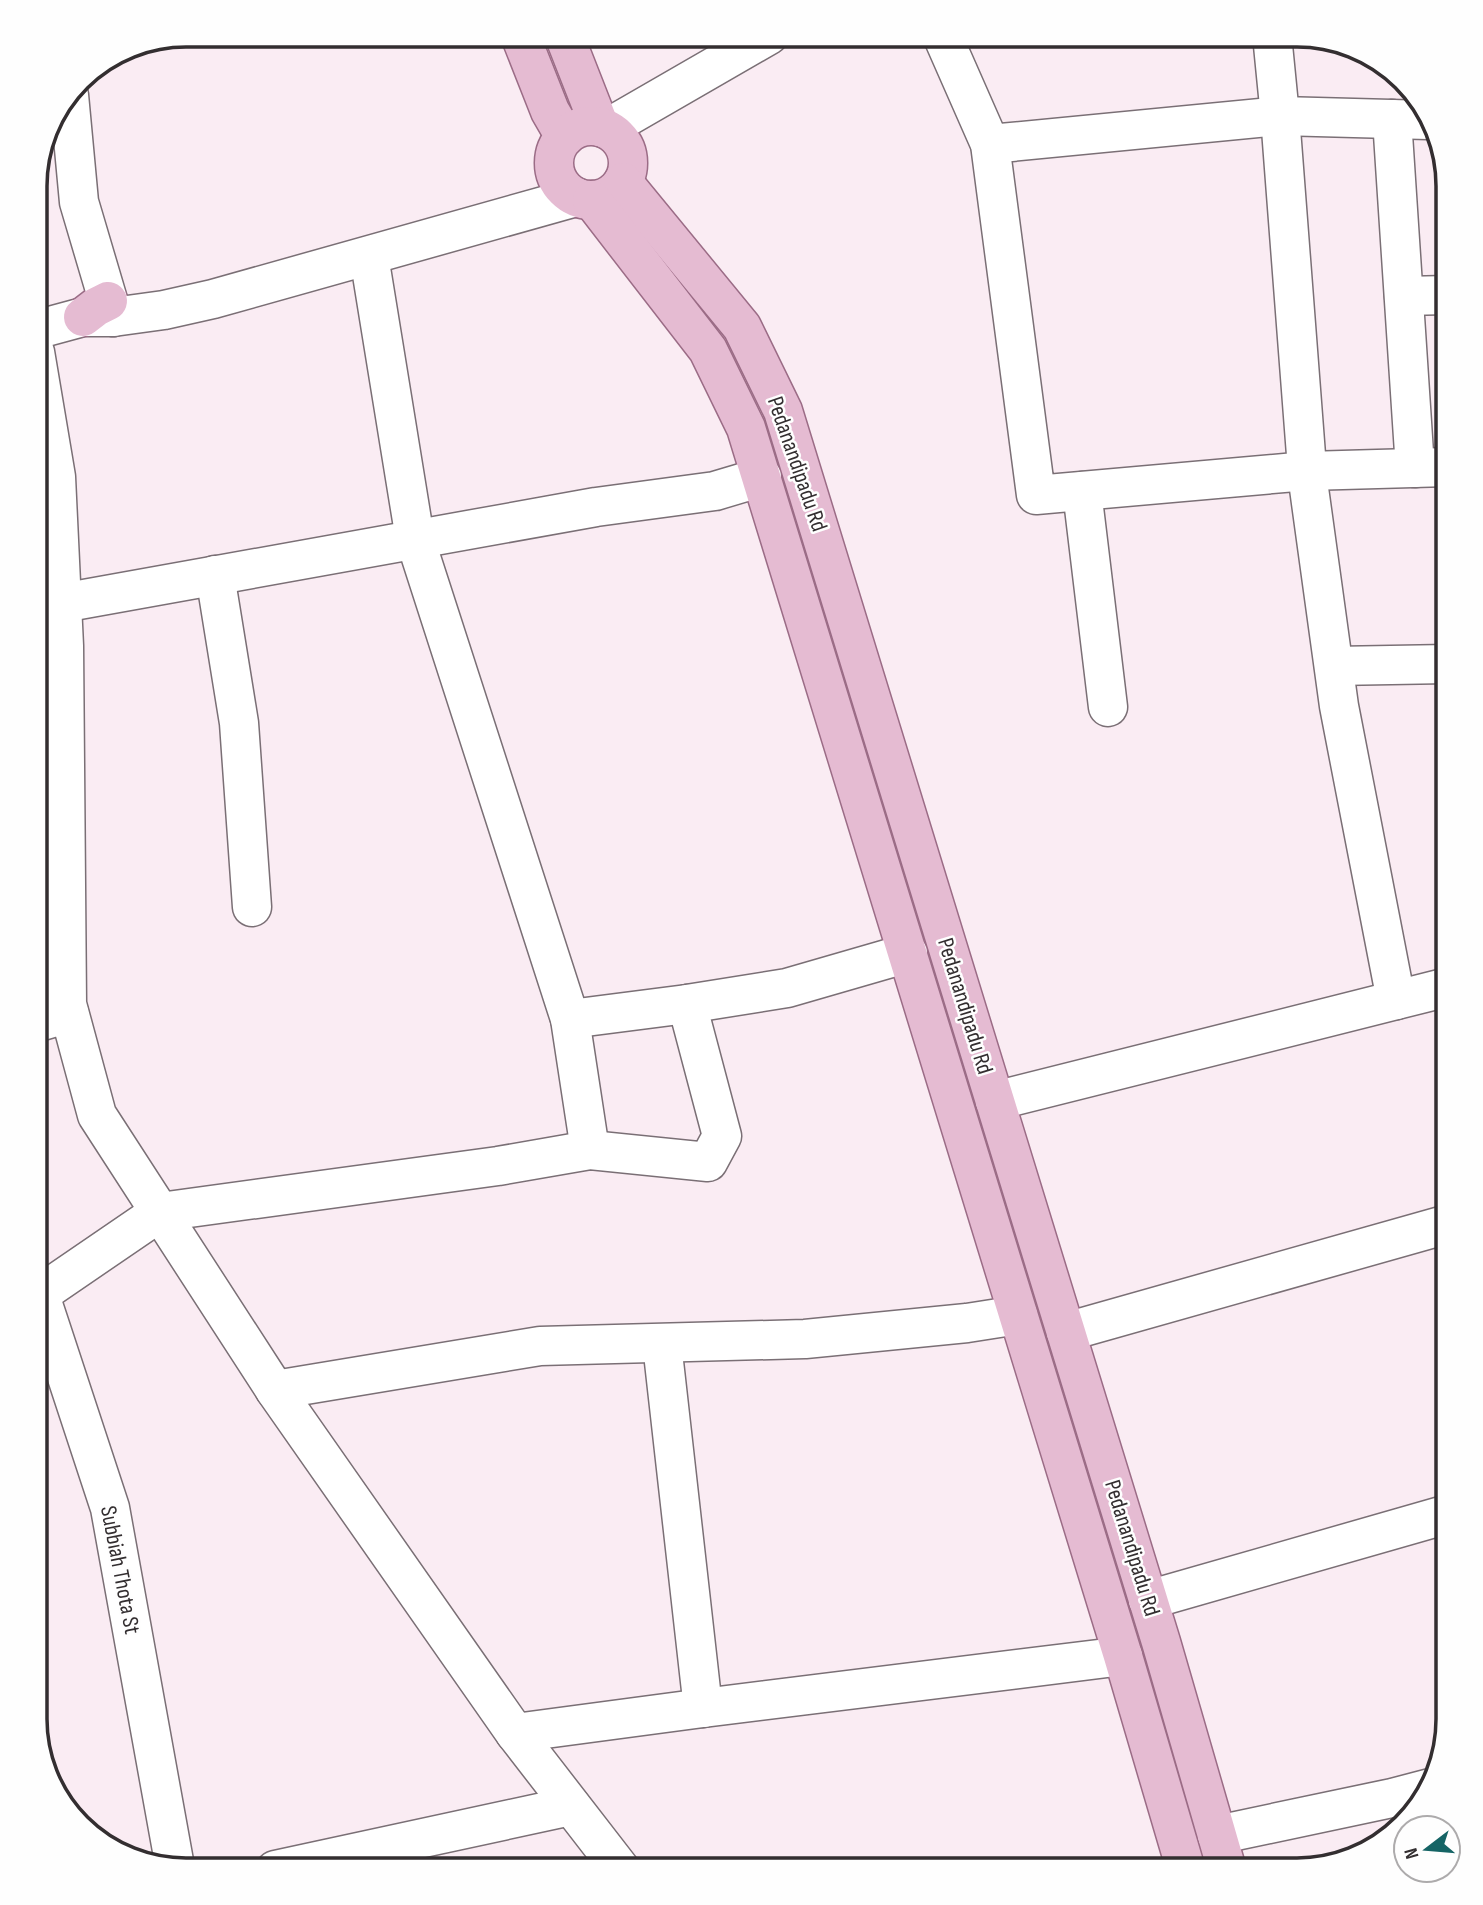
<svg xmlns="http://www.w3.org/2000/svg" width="1483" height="1905" viewBox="0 0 1483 1905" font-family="'Sofia Sans Condensed',sans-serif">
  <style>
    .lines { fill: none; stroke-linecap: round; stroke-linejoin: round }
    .minor-casing { stroke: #7a6f75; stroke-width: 41 }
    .major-casing { stroke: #9b6c86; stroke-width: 41 }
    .minor { stroke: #fff; stroke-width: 38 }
    .major { stroke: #e5bbd2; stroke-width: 38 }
    .labels { text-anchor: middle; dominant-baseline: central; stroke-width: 5; stroke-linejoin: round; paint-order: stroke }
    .street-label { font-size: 23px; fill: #332e30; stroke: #fefefe }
    .rim { fill: none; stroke: #332e30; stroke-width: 3.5 }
  </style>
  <rect width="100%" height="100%" fill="#faecf3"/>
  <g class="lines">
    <g class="minor-casing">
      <g id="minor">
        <path d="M942 35 990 144 1036 495 1307 471 1448 467"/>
        <path d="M1272 35 1280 116 1308 481 1339 706 1396 1000"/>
        <path d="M69 95 79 202 113 317"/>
        <path d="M1392 119 1415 468"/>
        <path d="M606 129 769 35"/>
        <path d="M990 144 1280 116 1428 120"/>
        <path d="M369 256 415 539 570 1019 590 1150"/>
        <path d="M1404 296 1448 295"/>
        <path d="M35 330 83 317H113L164 310 213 299 576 197"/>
        <path d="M35 352 56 477 64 646 67 1004 97 1115 275 1390 515 1733 621 1870"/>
        <path d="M1082 491 1108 707"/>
        <path d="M215 575 239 723 252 907"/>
        <path d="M62 603 596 507 715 491 762 477"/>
        <path d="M1334 666 1448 664"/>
        <path d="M570 1019 687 1004 787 988 908 953"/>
        <path d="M35 1023 69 1013"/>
        <path d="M995 1101 1448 987"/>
        <path d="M35 1280 110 1508 175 1867"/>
        <path d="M40 1294 160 1212 498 1166 590 1150 708 1162 722 1136 687 1004"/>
        <path d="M1066 1332 1448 1224"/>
        <path d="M662 1344 703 1708"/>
        <path d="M275 1390 540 1346 805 1339 967 1323 1018 1315"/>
        <path d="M1148 1600 1448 1514"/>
        <path d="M515 1733 703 1708 1123 1656"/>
        <path d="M1217 1835 1392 1798 1430 1788"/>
        <path d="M275 1870 571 1806"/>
      </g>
    </g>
    <g class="major-casing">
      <g id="major">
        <path d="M520 35 550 111 565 137"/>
        <path d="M564 35 600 127"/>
        <circle cx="591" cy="163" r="37"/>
        <path d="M623 182 742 327 783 411 1161 1642 1227 1870"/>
        <path d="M592 200 708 350 746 428 1123 1656 1186 1870"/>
        <path d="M83 317 96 307 108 301"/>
      </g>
    </g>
    <use href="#minor" class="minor"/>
    <use href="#major" class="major"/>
  </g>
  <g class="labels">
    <g class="street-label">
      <text transform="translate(797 464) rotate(71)">Pedanandipadu Rd</text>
      <text transform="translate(965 1006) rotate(73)">Pedanandipadu Rd</text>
      <text transform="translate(1132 1548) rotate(73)">Pedanandipadu Rd</text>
      <text transform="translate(120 1570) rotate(79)">Subbiah Thota St</text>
    </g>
  </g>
  <path d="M0 0H1483V1905H0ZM186 47H1297A139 139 0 0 1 1436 186V1719A139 139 0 0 1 1297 1858H186A139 139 0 0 1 47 1719V186A139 139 0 0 1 186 47Z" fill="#fefefe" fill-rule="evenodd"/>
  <path class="rim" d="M186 47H1297A139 139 0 0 1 1436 186V1719A139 139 0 0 1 1297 1858H186A139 139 0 0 1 47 1719V186A139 139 0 0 1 186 47Z"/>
  <g transform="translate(1427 1849) rotate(254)"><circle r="33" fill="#fefefe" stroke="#adabac" stroke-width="2"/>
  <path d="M0-5L12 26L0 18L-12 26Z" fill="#156465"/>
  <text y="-10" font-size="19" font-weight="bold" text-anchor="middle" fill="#332e30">N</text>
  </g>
</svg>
